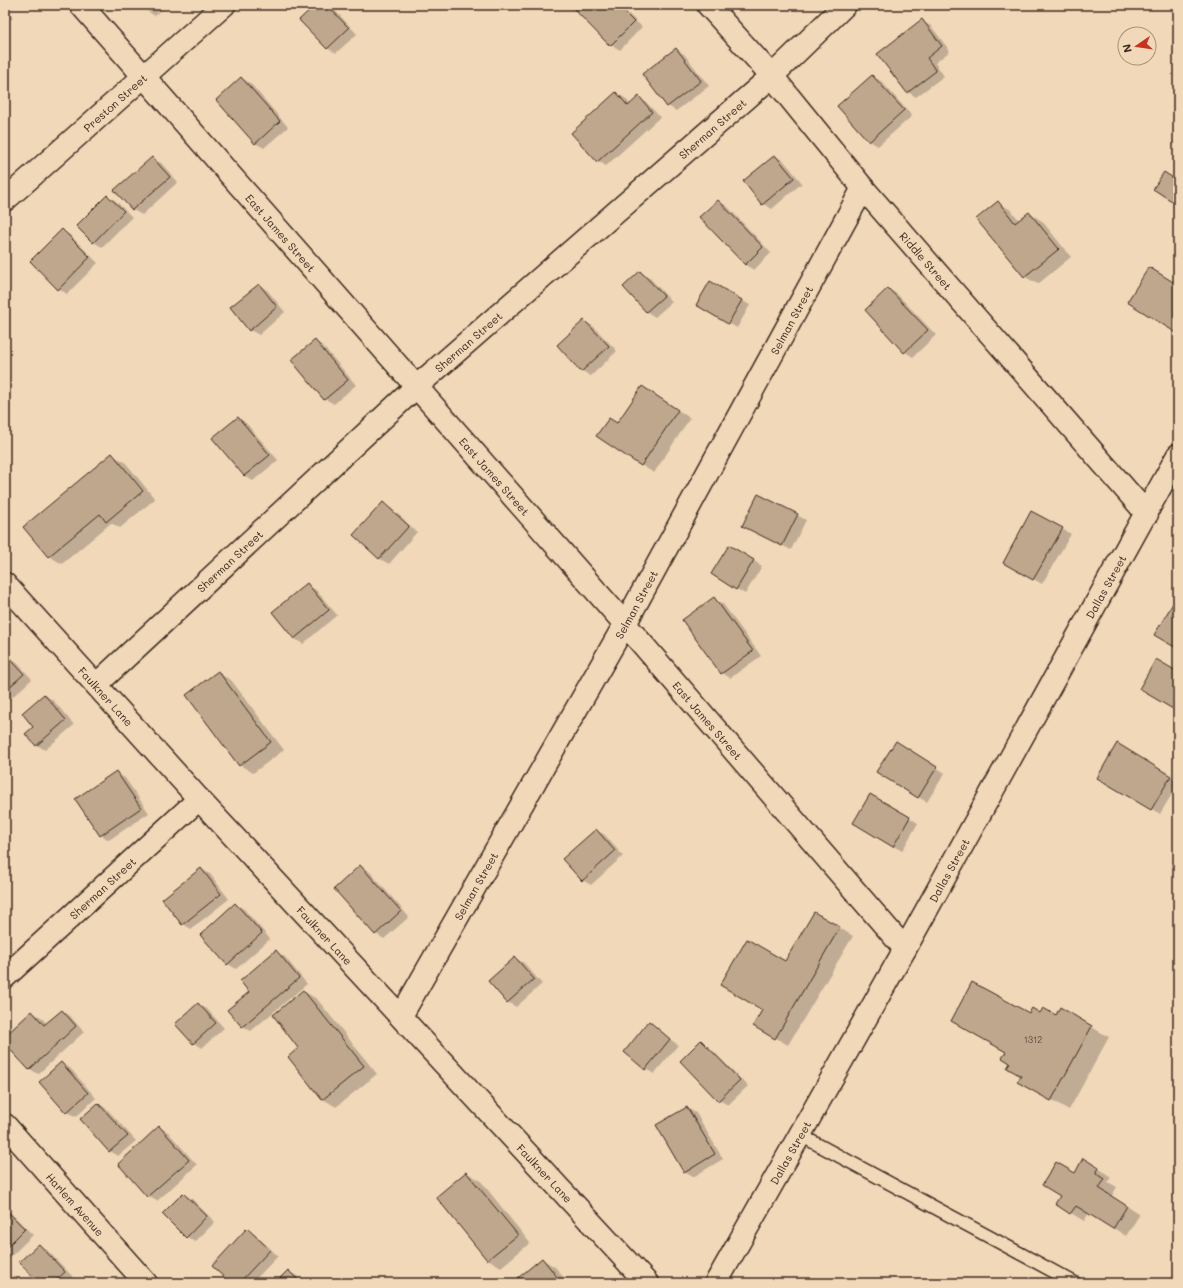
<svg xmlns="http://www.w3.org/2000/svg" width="1183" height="1288" viewBox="0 0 1183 1288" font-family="Mali,sans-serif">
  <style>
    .shadow { fill: #0003 }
    .building { fill: #bfa78e; stroke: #3b2a1e }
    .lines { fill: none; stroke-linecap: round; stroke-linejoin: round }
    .lane-casing { stroke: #3b2a1e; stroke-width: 15 }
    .street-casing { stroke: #3b2a1e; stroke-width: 25 }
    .secondary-casing { stroke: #3b2a1e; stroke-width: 25 }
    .lane { stroke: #f1d8b9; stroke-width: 12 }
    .street { stroke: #f1d8b9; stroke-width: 22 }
    .secondary { stroke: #f1d8b9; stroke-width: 22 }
    .labels { text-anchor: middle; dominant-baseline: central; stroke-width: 3.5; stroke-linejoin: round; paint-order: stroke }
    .number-label { font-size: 9px; fill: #5c493a }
    .street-label { font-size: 11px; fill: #3b2a1e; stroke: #f1d8b9 }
  </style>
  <rect width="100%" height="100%" fill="#f1d8b9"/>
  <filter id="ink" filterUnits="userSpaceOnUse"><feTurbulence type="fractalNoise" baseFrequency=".025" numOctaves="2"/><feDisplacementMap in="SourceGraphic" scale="8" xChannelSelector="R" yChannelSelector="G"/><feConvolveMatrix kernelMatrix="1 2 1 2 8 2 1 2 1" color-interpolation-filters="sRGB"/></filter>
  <g filter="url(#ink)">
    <g class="shadow">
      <path d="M138 5H166L155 16Z"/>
      <path d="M317 5H330L357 34 336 53 327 48Z"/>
      <path d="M571 5H619L642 27 620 50 611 45Z"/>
      <path d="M963 5H979L972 10Z"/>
      <path d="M5 8 13 18 5 24Z"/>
      <path d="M922 21 931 26 950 51 935 63 944 76 916 97 908 92Z"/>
      <path d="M676 49 684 54 709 86 676 111 668 106Z"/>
      <path d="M872 76 881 81 912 116 878 146 869 141Z"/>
      <path d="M241 78 250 83 288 127 264 148 255 143Z"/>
      <path d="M616 93 625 98 631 105 639 98 647 103 660 117 606 166 598 161 572 134Z"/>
      <path d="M775 156 784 161 802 183 772 209 763 204Z"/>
      <path d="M152 158 161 163 178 182 142 215 133 210 115 190Z"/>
      <path d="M107 196 116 201 132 217 102 247 93 242Z"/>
      <path d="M719 201 727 206 771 253 754 270 745 265Z"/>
      <path d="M998 203 1011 210 1020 221 1029 213 1042 221 1071 257 1038 284 1025 277 977 219Z"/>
      <path d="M62 230 70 235 98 263 67 294 59 289Z"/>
      <path d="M640 272 649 277 672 302 655 317 647 312 624 287Z"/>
      <path d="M710 282 750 305 737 328 697 304Z"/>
      <path d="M259 285 267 290 285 312 259 335 250 330Z"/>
      <path d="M888 289 897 294 936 335 913 357 905 352Z"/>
      <path d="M584 321 593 326 617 351 591 376 582 371Z"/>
      <path d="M315 341 323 346 356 385 334 404 325 399 292 360Z"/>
      <path d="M642 387 690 418 654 473 641 465 617 424Z"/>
      <path d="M238 418 246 423 278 460 253 481 245 476 213 438Z"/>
      <path d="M112 455 125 462 155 499 120 528 111 523 62 564 49 556Z"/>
      <path d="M383 504 392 509 417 532 389 564 380 559 354 535Z"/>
      <path d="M1032 513 1071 534 1042 584 1004 562Z"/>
      <path d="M797 515 806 520 791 550 752 530Z"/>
      <path d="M738 551 762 566 745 594 712 574Z"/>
      <path d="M307 585 316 590 337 615 303 644 295 639 274 613Z"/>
      <path d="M714 599 723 604 761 656 730 678 722 673Z"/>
      <path d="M5 650 32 679 5 704Z"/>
      <path d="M218 673 231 680 284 750 253 773 240 765Z"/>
      <path d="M44 695 53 700 74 725 45 750 37 745 35 727Z"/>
      <path d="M1118 745 1178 781V784L1160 814 1099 777Z"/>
      <path d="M904 747 945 773 927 802 918 797Z"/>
      <path d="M116 773 125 778 149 813 109 840 101 835Z"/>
      <path d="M870 795 918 823 902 851 854 823Z"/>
      <path d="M596 830 605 835 623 856 591 885 582 880Z"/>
      <path d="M361 866 369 871 409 917 384 939 376 934Z"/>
      <path d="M201 869 210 874 229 899 191 929 183 924Z"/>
      <path d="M235 904 244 909 270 939 236 969 228 964Z"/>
      <path d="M815 913 853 936 788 1045 754 1025 786 962Z"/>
      <path d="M276 952 285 957 307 984 251 1031 242 1026 251 992Z"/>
      <path d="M515 958 524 963 542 984 516 1007 508 1002Z"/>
      <path d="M303 991 317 999 377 1074 336 1107 323 1099 300 1048Z"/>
      <path d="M198 1004 207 1009 224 1028 202 1048 194 1043Z"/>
      <path d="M1060 1009 1109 1037 1069 1110 1019 1081 1022 1075 1011 1062 1007 1052 1030 1014 1056 1016Z"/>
      <path d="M62 1011 70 1016 84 1032 38 1074 30 1069 5 1042V1037L32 1012 41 1017 47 1024Z"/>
      <path d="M649 1023 678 1045 654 1074 646 1069Z"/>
      <path d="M701 1042 709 1047 748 1086 728 1105 719 1100 681 1061Z"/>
      <path d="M61 1063 70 1068 96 1098 76 1117 67 1112Z"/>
      <path d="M99 1104 107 1109 136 1141 118 1156 110 1151 81 1120Z"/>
      <path d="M687 1108 696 1113 723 1159 693 1177 684 1172 657 1125Z"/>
      <path d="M159 1127 168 1132 197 1165 157 1201 148 1196 119 1164Z"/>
      <path d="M1097 1167 1111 1177 1108 1182 1117 1187 1111 1197 1140 1214 1126 1236 1089 1213 1084 1221 1056 1204 1075 1174Z"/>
      <path d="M467 1173 480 1180 530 1243 501 1267 488 1259Z"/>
      <path d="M183 1194 192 1199 215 1222 195 1242 187 1237Z"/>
      <path d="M5 1207 33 1235 5 1262Z"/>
      <path d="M248 1230 256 1235 278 1256 252 1283H231Z"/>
      <path d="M39 1245 47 1250 73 1277 67 1283H40Z"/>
      <path d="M542 1259 555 1267 568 1283H513Z"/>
      <path d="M288 1271 297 1276 304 1283H276Z"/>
    </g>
    <g class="building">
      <path d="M137 5H146L141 10Z"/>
      <path d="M315 5H327L349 28 327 49 299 20Z"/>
      <path d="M570 5H617L634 22 610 46Z"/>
      <path d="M922 19 942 46 927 58 936 71 907 93 877 54Z"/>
      <path d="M676 48 701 81 667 107 642 74Z"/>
      <path d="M872 75 904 110 869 142 837 106Z"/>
      <path d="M241 77 280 121 255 144 216 100Z"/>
      <path d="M616 92 628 106 639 96 652 112 597 162 571 133Z"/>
      <path d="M775 155 794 178 762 205 743 181Z"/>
      <path d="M152 157 170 177 132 210 114 190Z"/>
      <path d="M1164 172 1178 181V205L1153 189Z"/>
      <path d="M107 195 124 211 93 243 76 226Z"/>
      <path d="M718 200 763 247 745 265 699 217Z"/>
      <path d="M998 201 1015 223 1029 212 1059 249 1024 277 976 219Z"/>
      <path d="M62 229 90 257 58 290 30 261Z"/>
      <path d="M1149 267 1178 285V334L1127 302Z"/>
      <path d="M640 271 664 296 646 312 623 287Z"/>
      <path d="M710 281 742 300 728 324 696 305Z"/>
      <path d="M259 284 277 307 249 331 230 307Z"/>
      <path d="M888 288 928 330 904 353 865 310Z"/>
      <path d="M584 320 609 346 581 372 557 345Z"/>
      <path d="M315 340 348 380 324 400 291 360Z"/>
      <path d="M642 386 678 410 641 466 596 436 609 418 617 423Z"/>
      <path d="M238 417 270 455 244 476 212 438Z"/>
      <path d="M112 453 143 491 106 522 100 514 48 557 23 527Z"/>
      <path d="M758 494 798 514 782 546 742 526Z"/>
      <path d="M383 502 409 526 379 559 353 535Z"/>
      <path d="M1031 511 1063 528 1033 580 1003 563Z"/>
      <path d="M729 545 754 560 736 590 711 574Z"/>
      <path d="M307 583 329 610 294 639 272 612Z"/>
      <path d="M1178 595V649L1154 635Z"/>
      <path d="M714 597 753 651 721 674 682 620Z"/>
      <path d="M5 653 24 674 5 691Z"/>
      <path d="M1156 659 1178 672V712L1139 689Z"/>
      <path d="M218 671 271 742 239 766 186 695Z"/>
      <path d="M44 694 66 720 36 746 25 734 33 727 22 713Z"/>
      <path d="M896 741 937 767 918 798 876 772Z"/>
      <path d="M1117 743 1171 776 1151 810 1097 778Z"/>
      <path d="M116 771 141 808 100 836 75 799Z"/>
      <path d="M870 794 910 817 893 847 853 823Z"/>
      <path d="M596 829 615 851 582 881 562 859Z"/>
      <path d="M360 865 401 911 375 935 334 889Z"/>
      <path d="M201 868 221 894 182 925 162 899Z"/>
      <path d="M235 903 262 933 227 965 200 935Z"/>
      <path d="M814 912 840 927 775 1039 753 1026 762 1010 720 985 747 939 785 961Z"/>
      <path d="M276 950 299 978 242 1027 227 1010 249 992 240 981Z"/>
      <path d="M515 957 534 979 507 1003 488 981Z"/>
      <path d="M972 982 1029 1013 1032 1008 1040 1013 1043 1008 1056 1015 1060 1007 1092 1026 1051 1101 1017 1082 1021 1076 1007 1068 1010 1063 1002 1058 1006 1052 951 1021Z"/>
      <path d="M303 990 364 1066 322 1100 288 1057 298 1048 273 1015Z"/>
      <path d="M198 1003 216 1023 193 1044 175 1024Z"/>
      <path d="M62 1010 76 1026 29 1070 5 1044V1036L32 1011 44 1025Z"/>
      <path d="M649 1021 670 1039 645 1070 624 1052Z"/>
      <path d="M701 1040 740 1080 718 1101 680 1061Z"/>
      <path d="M61 1062 88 1093 66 1113 39 1082Z"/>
      <path d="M98 1103 128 1136 109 1152 80 1119Z"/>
      <path d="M687 1107 715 1154 684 1173 656 1125Z"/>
      <path d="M159 1126 189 1160 147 1197 118 1164Z"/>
      <path d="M1083 1158 1099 1168 1096 1173 1105 1179 1099 1188 1127 1206 1113 1229 1076 1206 1070 1214 1055 1204 1060 1196 1042 1185 1056 1162 1075 1173Z"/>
      <path d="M466 1172 518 1235 487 1260 436 1197Z"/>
      <path d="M183 1193 207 1216 186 1238 162 1214Z"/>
      <path d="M5 1209 25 1229 5 1249Z"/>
      <path d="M247 1228 270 1250 239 1283H230L212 1266Z"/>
      <path d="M39 1244 65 1272 53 1283H39L19 1262Z"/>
      <path d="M542 1258 562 1283H512Z"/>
      <path d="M288 1270 301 1283H275Z"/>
    </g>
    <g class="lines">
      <g class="lane-casing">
        <path id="lane" d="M800 1135 1075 1283"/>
      </g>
      <g class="street-casing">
        <g id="street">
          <path id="s1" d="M81 5 625 624 905 949"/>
          <path id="s2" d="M708 5 772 76 863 188 1147 514"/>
          <path id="s3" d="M5 200 224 5"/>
          <path id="s4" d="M97 684 416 387 772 76 845 5"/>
          <path id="s5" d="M5 977 199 799"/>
          <path id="s6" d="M401 1016 625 624 863 188"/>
          <path id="s7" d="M5 1125 146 1283"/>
        </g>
      </g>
      <g class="secondary-casing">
        <g id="secondary">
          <path id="s8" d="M5 584 199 799 647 1283"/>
          <path id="s9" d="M716 1283 905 949 1178 455"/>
        </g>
      </g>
      <use href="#lane" class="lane"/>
      <use href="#street" class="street"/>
      <use href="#secondary" class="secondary"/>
    </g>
  </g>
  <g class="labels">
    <g class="number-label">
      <text x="1033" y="1039">1312</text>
    </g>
    <g class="street-label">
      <text stroke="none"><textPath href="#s3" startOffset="147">Preston Street</textPath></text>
      <text stroke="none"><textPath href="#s4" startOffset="829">Sherman Street</textPath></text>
      <text stroke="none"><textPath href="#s1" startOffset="303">East James Street</textPath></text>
      <text stroke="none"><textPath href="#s2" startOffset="336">Riddle Street</textPath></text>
      <text stroke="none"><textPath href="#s6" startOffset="798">Selman Street</textPath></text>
      <text stroke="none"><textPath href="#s4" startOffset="505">Sherman Street</textPath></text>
      <text stroke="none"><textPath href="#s1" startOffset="627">East James Street</textPath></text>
      <text stroke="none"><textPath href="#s4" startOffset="181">Sherman Street</textPath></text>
      <text stroke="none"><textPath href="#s9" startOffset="798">Dallas Street</textPath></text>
      <text stroke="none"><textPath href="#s6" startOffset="474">Selman Street</textPath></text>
      <text stroke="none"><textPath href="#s8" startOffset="151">Faulkner Lane</textPath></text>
      <text stroke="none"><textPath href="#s1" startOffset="951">East James Street</textPath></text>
      <text stroke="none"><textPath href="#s9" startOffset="474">Dallas Street</textPath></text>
      <text stroke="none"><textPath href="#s6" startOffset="150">Selman Street</textPath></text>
      <text stroke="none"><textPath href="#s5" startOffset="132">Sherman Street</textPath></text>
      <text stroke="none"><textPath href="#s8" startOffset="475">Faulkner Lane</textPath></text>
      <text stroke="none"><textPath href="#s9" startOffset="150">Dallas Street</textPath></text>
      <text stroke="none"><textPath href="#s8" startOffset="799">Faulkner Lane</textPath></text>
      <text stroke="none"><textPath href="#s7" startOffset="106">Harlem Avenue</textPath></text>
    </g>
  </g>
  <rect width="1183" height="1288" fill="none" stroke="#f1d8b9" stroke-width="20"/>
  <rect x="10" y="10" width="1163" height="1268" fill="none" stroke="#3b2a1e" stroke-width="1.5" filter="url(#ink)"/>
  <g transform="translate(1137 46) rotate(257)"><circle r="19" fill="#f1d8b9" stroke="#a8927b"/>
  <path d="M0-3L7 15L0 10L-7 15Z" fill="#c8321e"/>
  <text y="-6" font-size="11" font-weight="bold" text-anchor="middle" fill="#3b2a1e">N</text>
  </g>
</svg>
